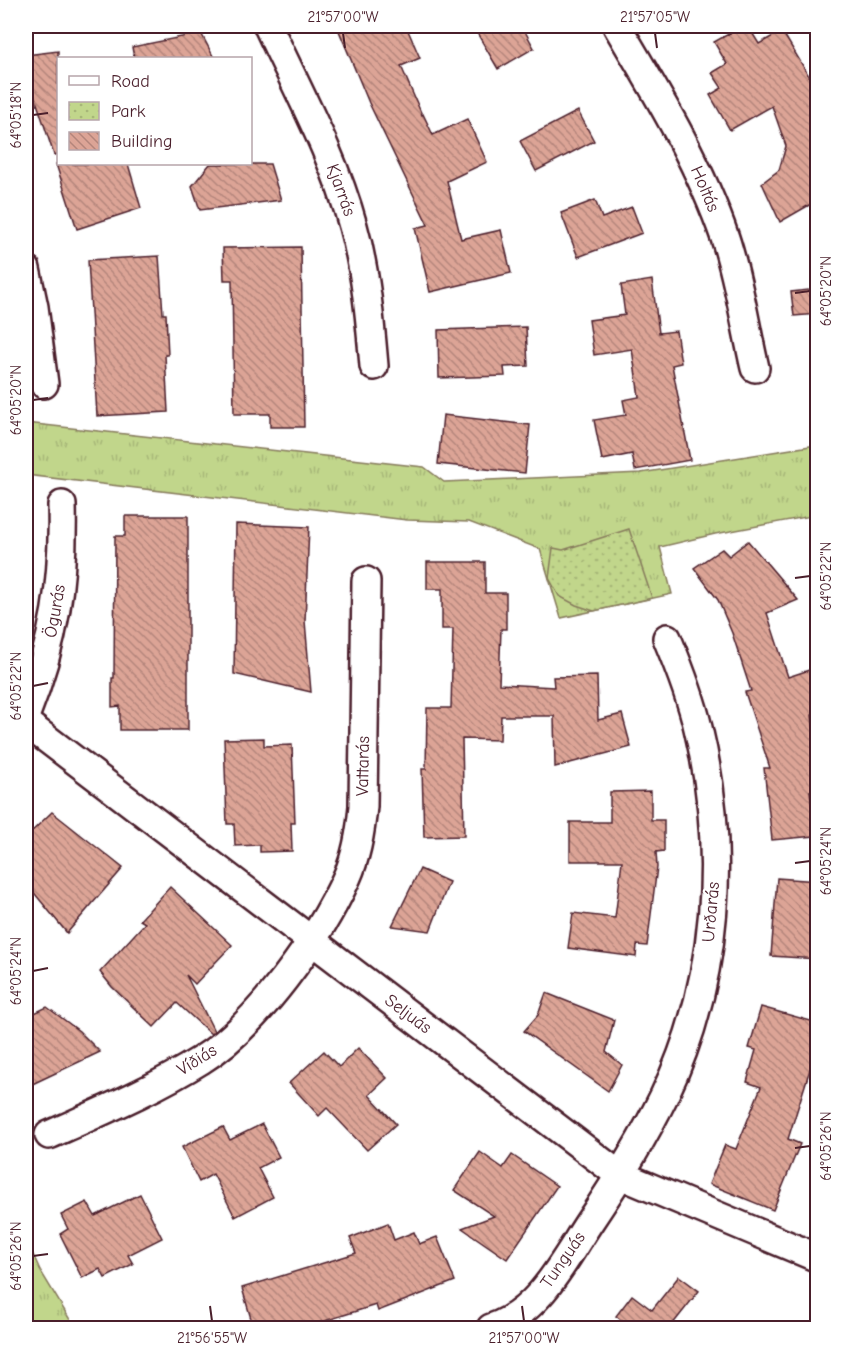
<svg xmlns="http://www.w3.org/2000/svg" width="843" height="1354" viewBox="0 0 843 1354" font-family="'Comic Neue',sans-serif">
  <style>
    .grass { fill: url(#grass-tufts); stroke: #867a5b; stroke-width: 1.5 }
    .park { fill: url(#park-dots); stroke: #867a5b; stroke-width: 1.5 }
    .building { fill: url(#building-back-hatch); stroke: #4a1f2b; stroke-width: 1.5 }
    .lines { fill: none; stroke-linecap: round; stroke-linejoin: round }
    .street-casing { stroke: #4a1f2b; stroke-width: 32 }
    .street { stroke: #fff; stroke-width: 27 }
    .ticks { fill: none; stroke: #4a1f2b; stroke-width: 2 }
    .labels { text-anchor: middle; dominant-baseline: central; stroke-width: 4.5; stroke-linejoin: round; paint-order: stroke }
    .street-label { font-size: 18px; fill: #4a1f2b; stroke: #fff }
    .neatline { fill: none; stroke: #4a1f2b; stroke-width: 2 }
    .ticks-label { font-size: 15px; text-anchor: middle; fill: #4a1f2b }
  </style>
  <defs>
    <pattern id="grass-tufts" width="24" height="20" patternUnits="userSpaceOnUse" patternTransform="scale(1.5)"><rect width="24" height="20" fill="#c1d68b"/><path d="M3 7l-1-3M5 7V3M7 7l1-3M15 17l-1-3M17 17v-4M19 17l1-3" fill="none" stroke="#a7b778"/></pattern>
    <pattern id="park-dots" width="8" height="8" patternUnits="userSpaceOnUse" patternTransform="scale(1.5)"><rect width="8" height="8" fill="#c1d68b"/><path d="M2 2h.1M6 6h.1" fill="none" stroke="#a7b778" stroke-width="1.8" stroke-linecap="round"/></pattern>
    <pattern id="building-back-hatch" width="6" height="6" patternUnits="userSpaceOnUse" patternTransform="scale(1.5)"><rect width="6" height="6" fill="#dca496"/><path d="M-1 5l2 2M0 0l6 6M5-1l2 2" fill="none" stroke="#b4857b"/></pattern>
  </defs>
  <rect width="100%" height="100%" fill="#fff"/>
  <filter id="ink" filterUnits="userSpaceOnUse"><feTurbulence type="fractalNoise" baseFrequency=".0167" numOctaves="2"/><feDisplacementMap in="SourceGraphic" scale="12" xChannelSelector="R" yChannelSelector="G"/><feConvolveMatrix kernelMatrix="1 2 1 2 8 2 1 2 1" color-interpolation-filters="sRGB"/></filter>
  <g filter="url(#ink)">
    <g class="grass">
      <path d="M26 423 424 467 444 482 641 473 817 445V515L715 534 660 547 672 594 561 618 540 549 469 522 407 520 26 475Z"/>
      <path d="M26 1239 40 1270 75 1328H26Z"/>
    </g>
    <path class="park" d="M629 529 652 598 594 611 576 605 559 596 549 578 553 548 563 550Z"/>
    <g class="building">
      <path d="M337 26H406L420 58 401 66 422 115 423 114 433 135 467 119 487 162 447 181 461 239 501 230 511 273 430 292 415 228 428 225 369 103Z"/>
      <path d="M473 26H522L534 48 498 69Z"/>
      <path d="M743 26H748L759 44 782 31 818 91V200L780 222 762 183 779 170 786 146 772 106 730 130 710 95 722 88 712 73 727 64 714 42Z"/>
      <path d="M201 33 214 58H134L132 47Z"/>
      <path d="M58 51V154L54 155 26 70V55Z"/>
      <path d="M578 111 594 141 536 171 520 141Z"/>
      <path d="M56 164H128L141 208 77 229Z"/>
      <path d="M210 164H270L281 200 200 210 192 186Z"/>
      <path d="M595 200 602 218 632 207 642 233 578 257 561 213Z"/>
      <path d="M301 247 304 427H270V414H234L232 280H224L223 248Z"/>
      <path d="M159 256 163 314H166L168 355H165L168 412 97 416 88 260Z"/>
      <path d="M652 280 659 333 676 331 681 363 672 365 690 460 635 470 632 454 602 460 594 420 626 415 623 400 639 397 632 349 594 355 589 320 625 315 621 285Z"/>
      <path d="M818 289V314L794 316 791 292Z"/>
      <path d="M526 327 528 366 504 367 505 376 439 378 438 330Z"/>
      <path d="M443 415 530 425 525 473 438 464Z"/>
      <path d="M125 516H188V730H120V706L112 707V678H114L115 536H125Z"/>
      <path d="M236 524 309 527 305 621 311 692 234 674Z"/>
      <path d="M748 541 798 600 767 613 788 677 818 667V713L812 715 818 767V790L810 791 815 836 772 840 764 768H770L745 692 751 691 732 633 718 600 694 568 722 549 729 556Z"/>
      <path d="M427 562H485V593H506V629H501L499 684 554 687 553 677 597 676 598 720 622 714 631 747 555 767 554 716H501L500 740 462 739 464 836 424 837 422 769H426L427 708H451L453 629H442V589H427Z"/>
      <path d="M264 738V746L292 745 295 823H291L292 851 260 852V845L235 846 234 824H227L224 739Z"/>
      <path d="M651 791V820H664V851L656 852 657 867 647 946 637 945 636 957 568 948 573 913 615 918 622 861H570V822H610V792Z"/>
      <path d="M52 812 123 868 67 933 26 883V837Z"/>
      <path d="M420 869 449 882 430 931 392 926Z"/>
      <path d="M777 878 818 881V959L771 956Z"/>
      <path d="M170 887 232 945 195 984 186 975 214 1031 211 1034 177 1003 154 1027 112 987 100 972 145 923 140 920Z"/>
      <path d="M546 993 614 1020 606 1052 622 1065 608 1091 524 1031 538 1015Z"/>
      <path d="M47 1007 79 1031 100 1052 26 1087V1017Z"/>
      <path d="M761 1007 818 1023V1065L812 1063 788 1139 800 1144 773 1210 709 1184 725 1145 736 1149 761 1087 747 1082 756 1050 749 1048Z"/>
      <path d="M358 1048 387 1078 369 1095 396 1124 367 1150 327 1108 319 1116 289 1083 324 1051 339 1067Z"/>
      <path d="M262 1124 279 1157 258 1168 273 1197 235 1217 213 1174 199 1182 182 1147 223 1127 230 1140Z"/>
      <path d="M480 1152 503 1168 512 1155 557 1186 507 1259 462 1228 494 1216 454 1190Z"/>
      <path d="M140 1194 162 1238 128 1255 133 1264 105 1278 100 1269 82 1278 60 1234 68 1229 61 1215 87 1202 95 1216Z"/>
      <path d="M388 1223 394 1240 414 1232 419 1244 437 1237 455 1281 378 1311 376 1305 299 1329H254L242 1288 356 1253 350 1238Z"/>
      <path d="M679 1276 699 1291 672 1325 676 1329H633L616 1316 632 1295 652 1310Z"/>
    </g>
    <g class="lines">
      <g class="street-casing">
        <g id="street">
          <path d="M268 26C298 91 334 156 353 226 366 272 370 319 374 366"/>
          <path d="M617 26C657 94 699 162 725 238 739 280 745 325 755 368"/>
          <path d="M26 269 34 307 44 384"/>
          <path d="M26 714C55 641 64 582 62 505"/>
          <path d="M26 723 618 1174 818 1258"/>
          <path d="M49 1135C100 1112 153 1090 201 1060 257 1026 320 937 347 877 357 855 361 830 363 806L366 581"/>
          <path d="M491 1328C539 1313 564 1260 590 1221 617 1181 643 1139 664 1096 719 982 727 849 698 728 691 697 679 667 667 638"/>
        </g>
      </g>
      <use href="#street" class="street"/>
    </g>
  </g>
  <path class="ticks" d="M343 33 345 48M655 33 657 48M33 115 48 113M795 293 810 291M33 400 48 398M795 578 810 576M33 686 48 683M795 863 810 861M33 971 48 968M795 1148 810 1146M33 1256 48 1254M210 1306 212 1321M522 1306 524 1321"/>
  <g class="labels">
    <g class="street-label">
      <text transform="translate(705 189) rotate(67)">Holtás</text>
      <text transform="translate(341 190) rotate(70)">Kjarrás</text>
      <text transform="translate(55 611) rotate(-80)">Ögurás</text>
      <text transform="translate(363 766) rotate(-89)">Vattarás</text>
      <text transform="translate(711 912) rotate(-85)">Urðarás</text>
      <text transform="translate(408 1014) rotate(37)">Seljuás</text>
      <text transform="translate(197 1060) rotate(-32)">Víðiás</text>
      <text transform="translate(563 1260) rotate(-55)">Tunguás</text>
    </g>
  </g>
  <rect width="843" height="1354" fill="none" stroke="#fff" stroke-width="66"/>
  <rect x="57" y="57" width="195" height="108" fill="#ffffff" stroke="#b7a5aa" stroke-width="1.5"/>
  <rect x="69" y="76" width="30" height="9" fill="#ffffff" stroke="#b7a5aa" stroke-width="1.5"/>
  <text x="111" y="87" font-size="18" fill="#4a1f2b">Road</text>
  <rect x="69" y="102" width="30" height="18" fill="url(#park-dots)" stroke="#b7a5aa" stroke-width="1.5"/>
  <text x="111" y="117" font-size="18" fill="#4a1f2b">Park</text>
  <rect x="69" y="132" width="30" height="18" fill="url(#building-back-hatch)" stroke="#b7a5aa" stroke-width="1.5"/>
  <text x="111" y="147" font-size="18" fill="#4a1f2b">Building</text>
  <rect x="33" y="33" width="777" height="1288" class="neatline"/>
  <g class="ticks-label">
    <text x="343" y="22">21°57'00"W</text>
    <text x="655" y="22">21°57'05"W</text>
    <text transform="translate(16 115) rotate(-90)" y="5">64°05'18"N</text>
    <text transform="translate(826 291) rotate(-90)" y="5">64°05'20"N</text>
    <text transform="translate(16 400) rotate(-90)" y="5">64°05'20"N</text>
    <text transform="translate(826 576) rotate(-90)" y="5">64°05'22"N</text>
    <text transform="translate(16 686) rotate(-90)" y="5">64°05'22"N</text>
    <text transform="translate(826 861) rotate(-90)" y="5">64°05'24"N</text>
    <text transform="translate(16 971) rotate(-90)" y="5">64°05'24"N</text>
    <text transform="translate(826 1146) rotate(-90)" y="5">64°05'26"N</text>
    <text transform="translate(16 1256) rotate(-90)" y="5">64°05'26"N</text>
    <text x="212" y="1343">21°56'55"W</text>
    <text x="524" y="1343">21°57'00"W</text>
  </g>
</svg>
